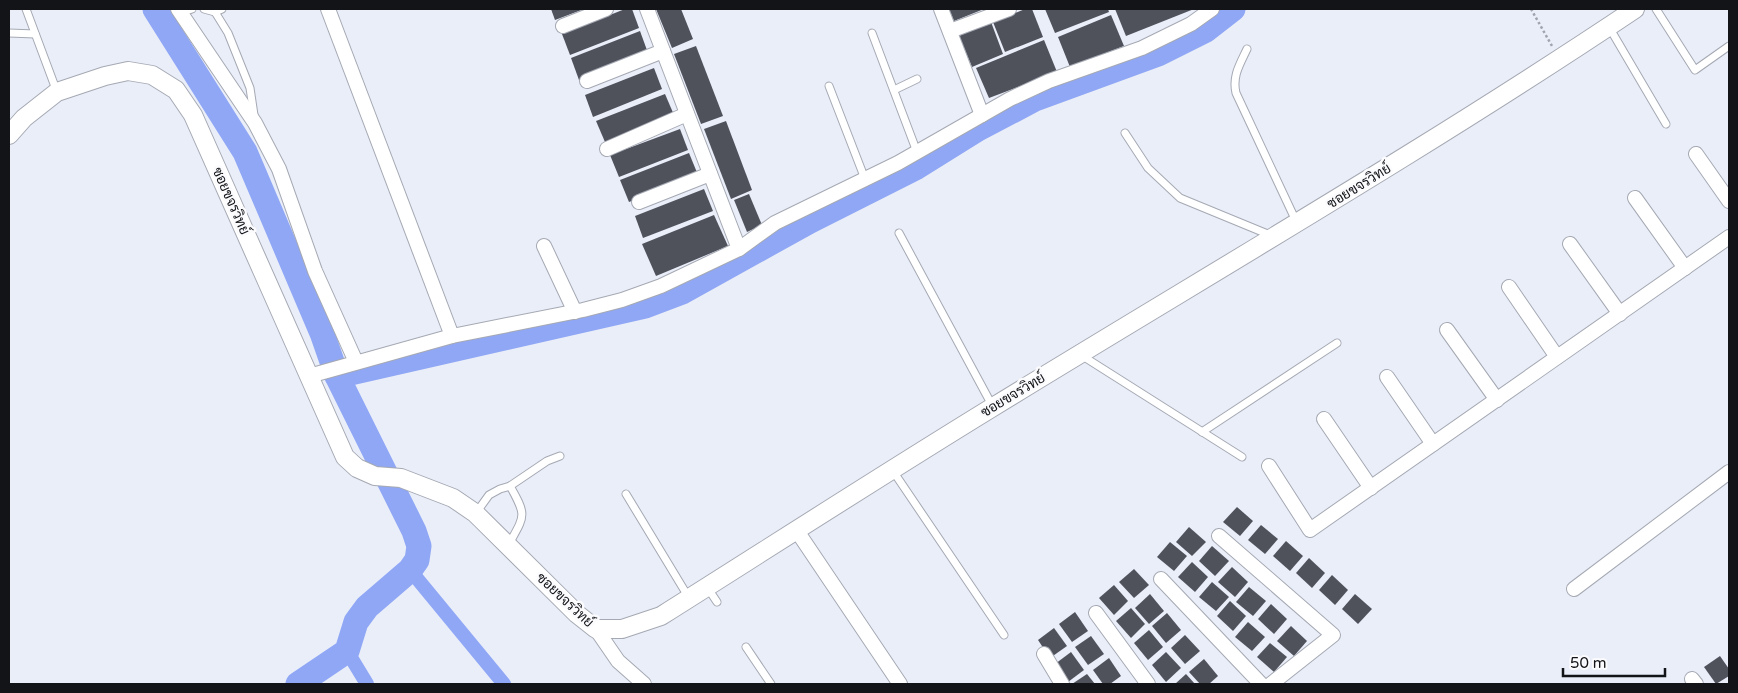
<svg xmlns="http://www.w3.org/2000/svg" width="1738" height="693" viewBox="0 0 1738 693" font-family="'Varela Round',Sarabun,sans-serif">
  <style>
    .lines { fill: none; stroke-linecap: round; stroke-linejoin: round }
    .canal { stroke: #8fa7f5; stroke-width: 14 }
    .river { stroke: #8fa7f5; stroke-width: 25 }
    .building { fill: #4f525b }
    .service-casing { stroke: #a5a9b3; stroke-width: 9 }
    .minor-casing { stroke: #a5a9b3; stroke-width: 16 }
    .tertiary-casing { stroke: #a5a9b3; stroke-width: 20 }
    .path { stroke: #a1a4ad; stroke-width: 2.5; stroke-dasharray: 2.5 2.5; stroke-linecap: butt }
    .service { stroke: #fff; stroke-width: 7 }
    .minor { stroke: #fff; stroke-width: 14 }
    .tertiary { stroke: #fff; stroke-width: 18 }
    .labels { text-anchor: middle; dominant-baseline: central; stroke-width: 5; stroke-linejoin: round; paint-order: stroke }
    .street-label { font-size: 14px; fill: #121417; stroke: #fbfbfe }
  </style>
  <rect width="100%" height="100%" fill="#eaeef9"/>
  <g class="lines">
    <g class="canal">
      <path d="M410 570 504 684"/>
      <path d="M347 651 367 684"/>
    </g>
    <g class="river">
      <path d="M155 9 245 152 322 333 337 376 414 531 419 546 417 560 410 570 367 607 356 622 347 651 298 684"/>
      <path d="M337 376 645 306 682 292 810 221 917 167 978 129 1035 99 1158 54 1206 30 1233 9"/>
    </g>
  </g>
  <g class="building">
    <path d="M551 9H584L555 20Z"/>
    <path d="M625 9H632L639 28 570 55 562 34Z"/>
    <path d="M656 9H681L693 39 672 48Z"/>
    <path d="M949 9H984L954 21Z"/>
    <path d="M1025 9H1032L1043 37 1005 52 993 22Z"/>
    <path d="M1045 9H1108L1109 12 1055 33Z"/>
    <path d="M1115 9H1194L1126 36Z"/>
    <path d="M1111 15 1124 46 1070 67 1058 37Z"/>
    <path d="M991 22 1003 54 972 67 959 36Z"/>
    <path d="M640 31 648 53 579 80 571 58Z"/>
    <path d="M1044 40 1057 72 989 98 976 68Z"/>
    <path d="M696 46 723 116 701 124 674 54Z"/>
    <path d="M654 68 662 89 593 117 585 95Z"/>
    <path d="M665 94 674 115 605 142 596 121Z"/>
    <path d="M726 121 752 190 731 199 704 129Z"/>
    <path d="M680 129 688 150 619 177 610 155Z"/>
    <path d="M689 153 698 175 629 202 620 180Z"/>
    <path d="M704 189 713 211 643 238 635 216Z"/>
    <path d="M749 194 762 225 747 232 734 200Z"/>
    <path d="M714 215 728 246 656 276 642 244Z"/>
    <path d="M1237 507 1253 521 1240 536 1223 522Z"/>
    <path d="M1261 525 1278 539 1265 554 1248 540Z"/>
    <path d="M1189 527 1206 542 1192 556 1176 542Z"/>
    <path d="M1286 541 1303 556 1290 571 1273 556Z"/>
    <path d="M1170 542 1187 556 1174 571 1157 557Z"/>
    <path d="M1212 546 1229 561 1215 576 1199 561Z"/>
    <path d="M1309 558 1325 573 1312 588 1296 573Z"/>
    <path d="M1192 562 1208 577 1195 592 1178 577Z"/>
    <path d="M1232 567 1248 582 1235 597 1218 582Z"/>
    <path d="M1134 569 1149 585 1134 598 1119 582Z"/>
    <path d="M1332 575 1348 590 1335 605 1319 590Z"/>
    <path d="M1212 582 1229 597 1216 611 1199 597Z"/>
    <path d="M1114 585 1128 601 1114 615 1099 598Z"/>
    <path d="M1249 587 1266 601 1253 616 1236 602Z"/>
    <path d="M1150 594 1164 611 1149 624 1135 608Z"/>
    <path d="M1355 594 1372 609 1358 624 1342 609Z"/>
    <path d="M1230 601 1246 616 1233 631 1217 616Z"/>
    <path d="M1271 604 1287 619 1274 634 1258 619Z"/>
    <path d="M1131 608 1145 624 1131 638 1116 621Z"/>
    <path d="M1075 612 1088 631 1072 642 1059 624Z"/>
    <path d="M1167 613 1181 630 1166 643 1152 626Z"/>
    <path d="M1248 622 1265 637 1252 651 1235 637Z"/>
    <path d="M1291 626 1307 641 1294 656 1277 641Z"/>
    <path d="M1054 628 1067 646 1050 658 1038 640Z"/>
    <path d="M1149 630 1163 647 1148 660 1134 643Z"/>
    <path d="M1185 635 1200 651 1185 664 1171 648Z"/>
    <path d="M1091 636 1104 654 1088 665 1075 647Z"/>
    <path d="M1270 643 1287 657 1274 672 1257 657Z"/>
    <path d="M1071 652 1084 670 1068 682 1055 664Z"/>
    <path d="M1166 652 1181 668 1166 682 1152 665Z"/>
    <path d="M1720 656 1729 669V676L1716 684 1704 667Z"/>
    <path d="M1109 658 1121 676 1110 684H1103L1093 670Z"/>
    <path d="M1204 659 1218 676 1209 684H1200L1189 672Z"/>
    <path d="M1087 674 1095 684H1072Z"/>
    <path d="M1186 674 1195 684H1175Z"/>
  </g>
  <g class="lines">
    <g class="service-casing">
      <g id="service">
        <path d="M26 9 57 92"/>
        <path d="M204 9 215 12 228 33 250 88 254 115"/>
        <path d="M1656 9 1695 70 1729 46"/>
        <path d="M215 12 222 9"/>
        <path d="M180 13 192 9"/>
        <path d="M1609 27 1666 124"/>
        <path d="M9 33 35 34"/>
        <path d="M872 33 917 152"/>
        <path d="M1247 49C1240 64 1232 76 1236 93L1296 221"/>
        <path d="M829 86 865 179"/>
        <path d="M894 90 917 79"/>
        <path d="M1125 133 1148 168 1180 198 1270 235"/>
        <path d="M899 233 993 407"/>
        <path d="M1081 355 1242 457"/>
        <path d="M1202 432 1337 343"/>
        <path d="M893 471 1004 635"/>
        <path d="M626 494 689 598"/>
        <path d="M476 513 489 495 500 489 510 486 547 461 560 456"/>
        <path d="M509 544C525 515 527 516 510 486"/>
        <path d="M707 587 717 602"/>
        <path d="M746 647 771 684"/>
      </g>
    </g>
    <g class="minor-casing">
      <g id="minor">
        <path d="M178 9 255 123 279 169 315 271 356 362"/>
        <path d="M328 9 452 336"/>
        <path d="M647 9 739 249"/>
        <path d="M941 9 982 115"/>
        <path d="M563 26 606 9"/>
        <path d="M950 31 1009 9"/>
        <path d="M587 81 663 51"/>
        <path d="M607 149 687 114"/>
        <path d="M1696 154 1729 201"/>
        <path d="M1635 198 1685 268"/>
        <path d="M639 202 710 174"/>
        <path d="M1570 244 1620 314"/>
        <path d="M544 246 575 312"/>
        <path d="M1509 287 1557 357"/>
        <path d="M1447 330 1497 400"/>
        <path d="M309 376 452 336 583 310 622 300 661 286 739 249 775 223 898 163 1010 99 1049 81 1142 48 1191 24 1212 9"/>
        <path d="M1387 377 1433 444"/>
        <path d="M1324 419 1371 488"/>
        <path d="M1269 466 1310 530 1729 237"/>
        <path d="M797 531 900 684"/>
        <path d="M1219 536 1333 635 1271 684"/>
        <path d="M1161 579 1261 684"/>
        <path d="M1574 589 1729 472"/>
        <path d="M1096 613 1148 684"/>
        <path d="M596 629 618 661 644 684"/>
        <path d="M1044 654 1062 684"/>
        <path d="M1692 679 1696 684"/>
      </g>
    </g>
    <g class="tertiary-casing">
      <path id="tertiary" d="M9 135 24 118 57 92 105 76 128 71 152 75 176 90 193 115 345 457 357 468 375 476 401 478 453 498 475 513 577 614 596 629H622L661 616C772 546 882 475 993 407 1208 275 1426 149 1635 9"/>
    </g>
    <path class="path" d="M1531 9 1552 46"/>
    <use href="#service" class="service"/>
    <use href="#minor" class="minor"/>
    <use href="#tertiary" class="tertiary"/>
  </g>
  <g class="labels">
    <g class="street-label">
      <text transform="translate(1359 186) rotate(-32)">ซอยขจรวิทย์</text>
      <text transform="translate(231 201) rotate(66)">ซอยขจรวิทย์</text>
      <text transform="translate(1013 395) rotate(-31)">ซอยขจรวิทย์</text>
      <text transform="translate(565 600) rotate(43)">ซอยขจรวิทย์</text>
    </g>
  </g>
  <rect width="1738" height="693" fill="none" stroke="#121417" stroke-width="20"/>
  <path d="M1563 668v8h102v-8" fill="none" stroke="#121417" stroke-width="2.5"/>
  <text x="1570" y="668" font-size="15" fill="#121417" stroke="#fbfbfe" stroke-width="4" paint-order="stroke">50 m</text>
</svg>
